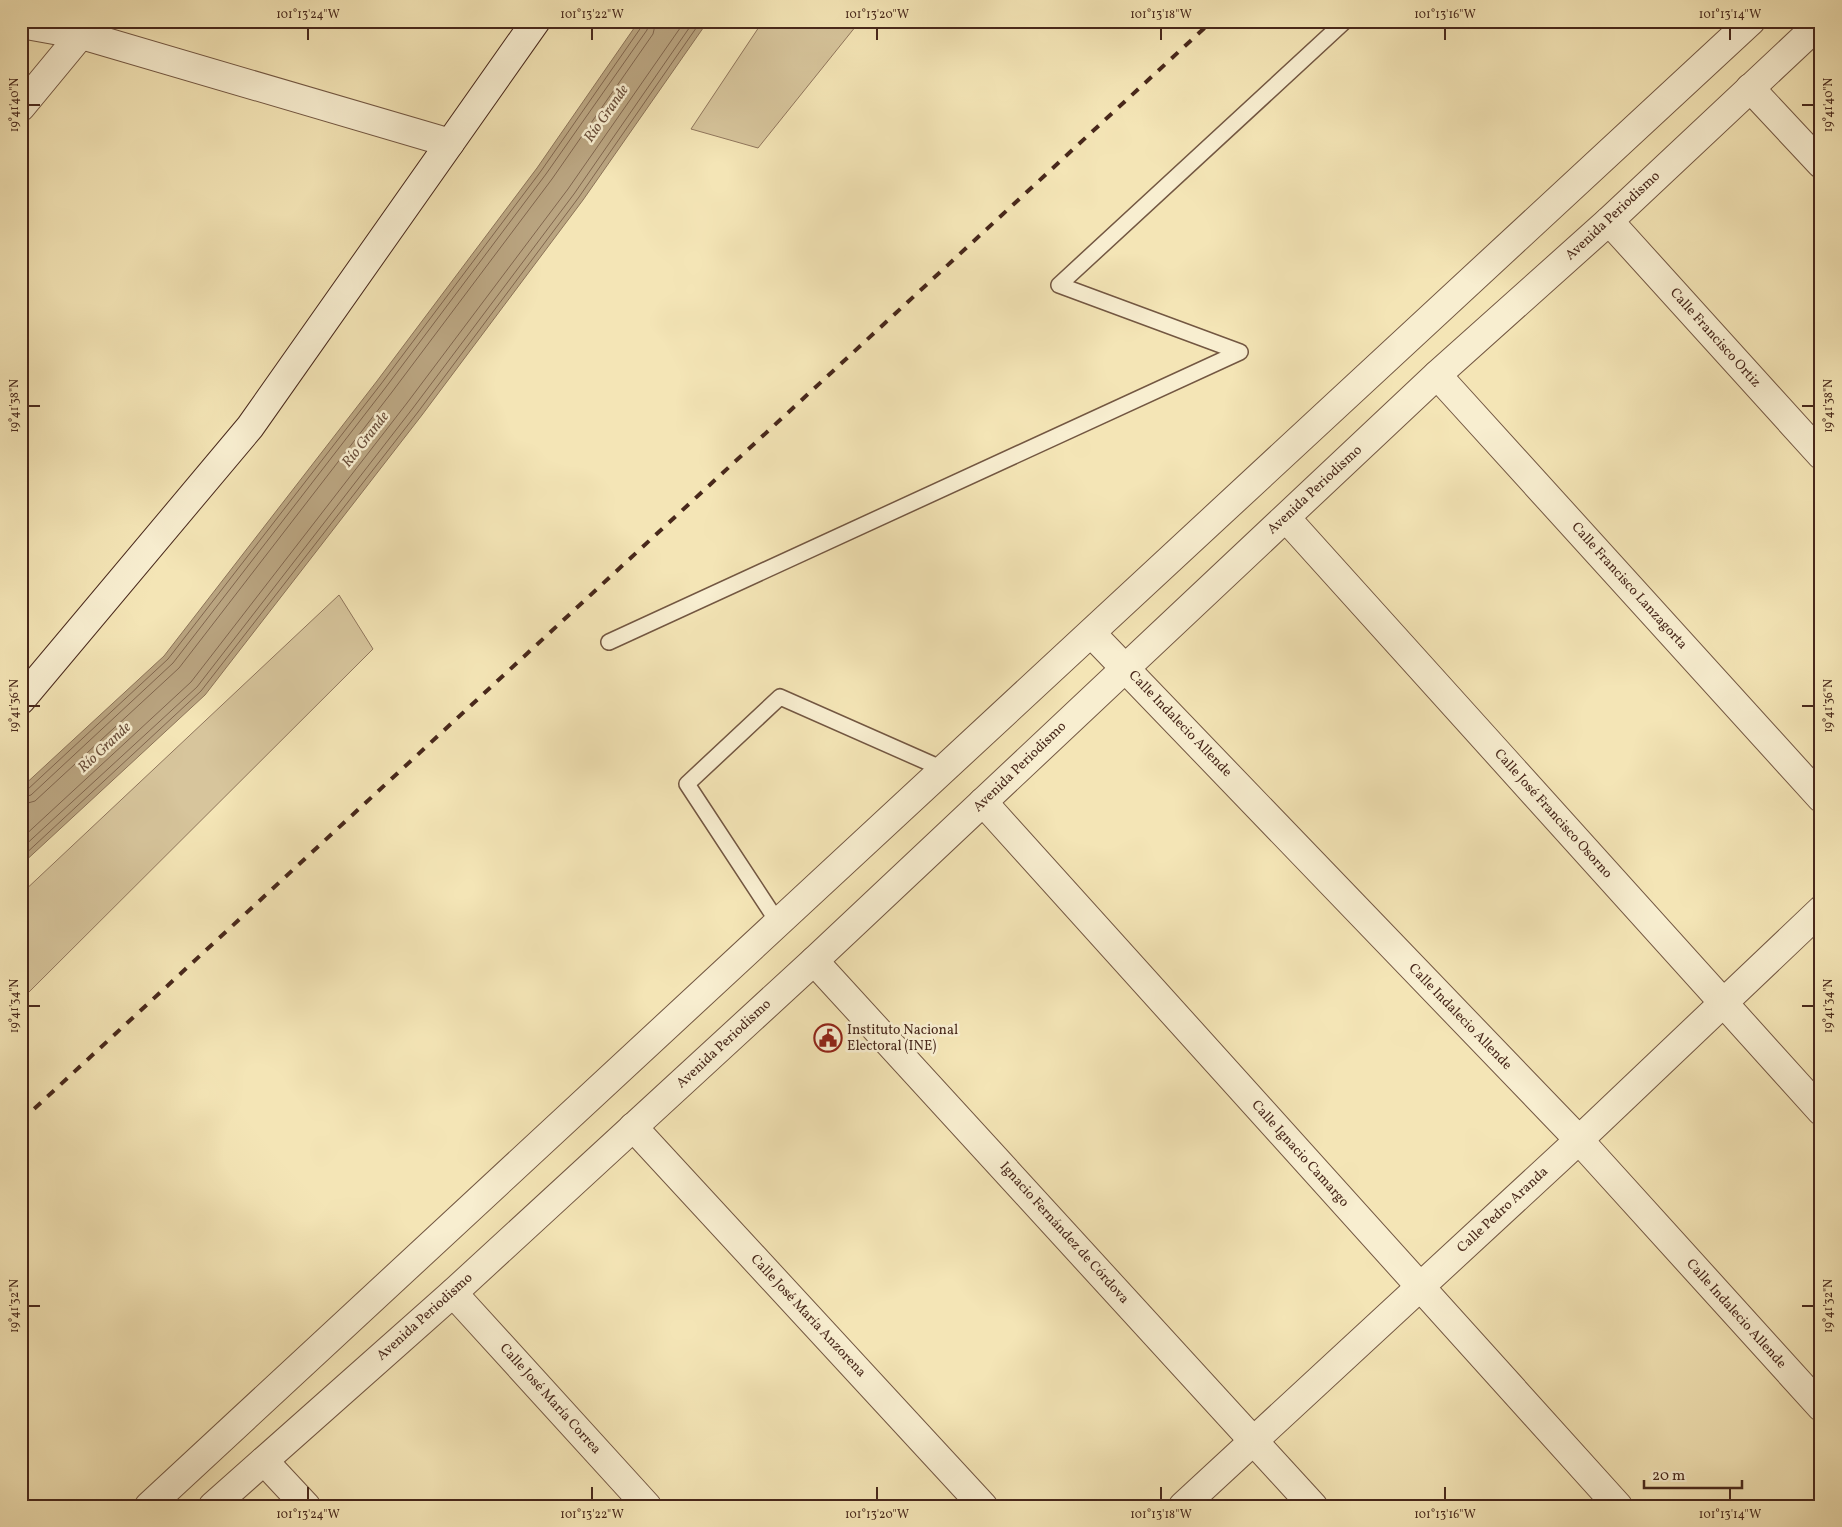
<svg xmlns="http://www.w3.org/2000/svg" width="1842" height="1527" viewBox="0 0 1842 1527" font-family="Vollkorn,serif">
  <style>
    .green { fill: #d7c59c; stroke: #90765c }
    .water { fill: #baa581; stroke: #8c7358 }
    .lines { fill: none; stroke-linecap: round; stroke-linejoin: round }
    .shore { stroke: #81664e; stroke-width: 1 }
    .service-casing { stroke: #735742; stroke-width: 18 }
    .minor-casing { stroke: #735742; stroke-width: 30 }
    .tertiary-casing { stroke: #735742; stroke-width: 30 }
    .secondary-casing { stroke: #48281b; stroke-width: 30 }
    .service { stroke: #f8eed0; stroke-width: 15 }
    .minor { stroke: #f8eed0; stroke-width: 28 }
    .tertiary { stroke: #f8eed0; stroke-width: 28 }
    .secondary { stroke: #f8eed0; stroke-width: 28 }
    .rail { stroke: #48281b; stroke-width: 4; stroke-dasharray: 9 9; stroke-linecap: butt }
    .ticks { fill: none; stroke: #48281b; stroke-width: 2 }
    .labels { text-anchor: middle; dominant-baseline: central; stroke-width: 5; stroke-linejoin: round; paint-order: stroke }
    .street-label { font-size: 14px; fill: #48281b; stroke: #f8eed0 }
    .poi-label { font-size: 14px; fill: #48281b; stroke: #f8eed0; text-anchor: start }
    .water-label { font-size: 15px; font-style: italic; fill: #6a4e3a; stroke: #f8eed0 }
    .neatline { fill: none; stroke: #48281b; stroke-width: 2 }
    .ticks-label { font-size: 12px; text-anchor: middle; fill: #48281b }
  </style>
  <rect width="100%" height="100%" fill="#f4e5b6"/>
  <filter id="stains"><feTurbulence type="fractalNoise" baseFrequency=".004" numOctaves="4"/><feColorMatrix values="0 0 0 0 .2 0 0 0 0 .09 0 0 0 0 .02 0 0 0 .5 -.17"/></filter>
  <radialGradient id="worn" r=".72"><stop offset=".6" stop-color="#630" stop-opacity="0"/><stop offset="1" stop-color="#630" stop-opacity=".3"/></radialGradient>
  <g class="green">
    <path d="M763 21H860L758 148 691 129Z"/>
    <path d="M339 595 373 649 21 1000V894Z"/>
  </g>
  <path class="water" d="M639 21H708L583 200 422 415 205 695 21 865V788L164 656 377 381 537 168Z"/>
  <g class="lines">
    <g class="shore">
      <path d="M21 792 27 790 168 659 381 384 541 171 642 26 643 21"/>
      <path d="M21 798 31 795 173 663 386 387 546 174 647 30 649 21"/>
      <path d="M21 805 35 801 179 668 392 392 552 179 653 34 656 21"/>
      <path d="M21 839 191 682 407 403 568 189 685 21"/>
      <path d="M21 849 197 687 413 408 574 194 694 21"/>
      <path d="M21 858 201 691 418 412 579 197 701 21"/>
    </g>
    <g class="service-casing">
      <g id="service">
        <path d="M609 642 1240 352 1059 285 1345 21"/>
        <path d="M777 921 687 784 780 697 943 769"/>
      </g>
    </g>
    <g class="minor-casing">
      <g id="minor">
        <path d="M21 24 82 35"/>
        <path d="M1750 88 1821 164"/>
        <path d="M1609 221 1821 455"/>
        <path d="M1437 375 1821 798"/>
        <path d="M1286 518 1821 1111"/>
        <path d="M1092 634 1579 1140 1821 1407"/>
        <path d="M983 802 1618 1506"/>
        <path d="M814 961 1313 1506"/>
        <path d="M633 1127 983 1506"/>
        <path d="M453 1293 647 1506"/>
        <path d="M264 1461 306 1506"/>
        <path d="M1183 1506 1579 1140 1821 910"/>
      </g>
    </g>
    <g class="tertiary-casing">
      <g id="tertiary">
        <path d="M82 35 450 143"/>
        <path d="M21 107 92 21"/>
        <path d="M149 1506C683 1010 1217 516 1751 21"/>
        <path d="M213 1506 453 1293 814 961 1437 375 1609 221 1821 22"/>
      </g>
    </g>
    <g class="secondary-casing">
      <path id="secondary" d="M21 700 250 427 536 21"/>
    </g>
    <use href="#service" class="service"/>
    <use href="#minor" class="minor"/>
    <use href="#tertiary" class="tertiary"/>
    <use href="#secondary" class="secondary"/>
    <path class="rail" d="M21 1121 1212 21"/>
  </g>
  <path class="ticks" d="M308 28V40M592 28V40M877 28V40M1161 28V40M1445 28V40M1730 28V40M28 105H40M1802 105H1814M28 406H40M1802 406H1814M28 706H40M1802 706H1814M28 1006H40M1802 1006H1814M28 1306H40M1802 1306H1814M308 1487V1500M592 1487V1500M877 1487V1500M1161 1487V1500M1445 1487V1500M1730 1487V1500"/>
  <defs>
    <g id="civic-ring" transform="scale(1.4375)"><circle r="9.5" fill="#f8eed0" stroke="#8f2418" stroke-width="1.5"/><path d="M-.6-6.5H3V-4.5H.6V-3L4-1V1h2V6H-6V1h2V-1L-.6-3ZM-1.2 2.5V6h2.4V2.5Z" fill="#8f2418"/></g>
  </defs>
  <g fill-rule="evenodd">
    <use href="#civic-ring" x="828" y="1038"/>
  </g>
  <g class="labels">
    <g class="street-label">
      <text transform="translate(1613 216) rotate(-43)">Avenida Periodismo</text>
      <text transform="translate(1715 338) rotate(48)">Calle Francisco Ortiz</text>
      <text transform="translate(1315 490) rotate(-43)">Avenida Periodismo</text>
      <text transform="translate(1629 586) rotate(48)">Calle Francisco Lanzagorta</text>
      <text transform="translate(1180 724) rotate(46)">Calle Indalecio Allende</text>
      <text transform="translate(1020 767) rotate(-44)">Avenida Periodismo</text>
      <text transform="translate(1553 814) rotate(48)">Calle José Francisco Osorno</text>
      <text transform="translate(1460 1017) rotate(46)">Calle Indalecio Allende</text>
      <text transform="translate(724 1044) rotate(-43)">Avenida Periodismo</text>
      <text transform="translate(1300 1154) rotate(48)">Calle Ignacio Camargo</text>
      <text transform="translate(1503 1210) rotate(-43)">Calle Pedro Aranda</text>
      <text transform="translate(1064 1233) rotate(48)">Ignacio Fernández de Córdova</text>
      <text transform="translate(1736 1314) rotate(48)">Calle Indalecio Allende</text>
      <text transform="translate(808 1316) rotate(47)">Calle José María Anzorena</text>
      <text transform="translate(425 1317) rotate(-42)">Avenida Periodismo</text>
      <text transform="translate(550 1399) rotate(48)">Calle José María Correa</text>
    </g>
    <g class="poi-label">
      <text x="847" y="1030">Instituto Nacional<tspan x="847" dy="16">Electoral (INE)</tspan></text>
    </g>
    <g class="water-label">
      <text transform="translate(607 114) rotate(-55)">Río Grande</text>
      <text transform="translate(366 440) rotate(-52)">Río Grande</text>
      <text transform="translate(105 748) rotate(-43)">Río Grande</text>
    </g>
  </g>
  <rect width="1842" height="1527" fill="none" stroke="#f4e5b6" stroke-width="55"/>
  <path d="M1644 1480v8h98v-8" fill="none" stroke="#48281b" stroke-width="2.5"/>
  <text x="1652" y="1480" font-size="15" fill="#48281b" stroke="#f8eed0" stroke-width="4" paint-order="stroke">20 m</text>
  <rect x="28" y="28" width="1786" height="1472" class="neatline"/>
  <g class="ticks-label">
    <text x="308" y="18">101°13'24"W</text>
    <text x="592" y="18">101°13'22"W</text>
    <text x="877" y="18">101°13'20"W</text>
    <text x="1161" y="18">101°13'18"W</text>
    <text x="1445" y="18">101°13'16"W</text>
    <text x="1730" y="18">101°13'14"W</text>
    <text transform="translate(14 105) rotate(-90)" y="4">19°41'40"N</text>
    <text transform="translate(1828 105) rotate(-90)" y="4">19°41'40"N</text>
    <text transform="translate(14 406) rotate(-90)" y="4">19°41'38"N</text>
    <text transform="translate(1828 406) rotate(-90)" y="4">19°41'38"N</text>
    <text transform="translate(14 706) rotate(-90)" y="4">19°41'36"N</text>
    <text transform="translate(1828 706) rotate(-90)" y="4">19°41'36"N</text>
    <text transform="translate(14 1006) rotate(-90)" y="4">19°41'34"N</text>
    <text transform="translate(1828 1006) rotate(-90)" y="4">19°41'34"N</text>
    <text transform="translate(14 1306) rotate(-90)" y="4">19°41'32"N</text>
    <text transform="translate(1828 1306) rotate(-90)" y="4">19°41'32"N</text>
    <text x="308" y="1518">101°13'24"W</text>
    <text x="592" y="1518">101°13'22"W</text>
    <text x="877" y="1518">101°13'20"W</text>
    <text x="1161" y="1518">101°13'18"W</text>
    <text x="1445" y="1518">101°13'16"W</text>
    <text x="1730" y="1518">101°13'14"W</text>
  </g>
  <rect width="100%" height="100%" filter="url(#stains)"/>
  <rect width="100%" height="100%" fill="url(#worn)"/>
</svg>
